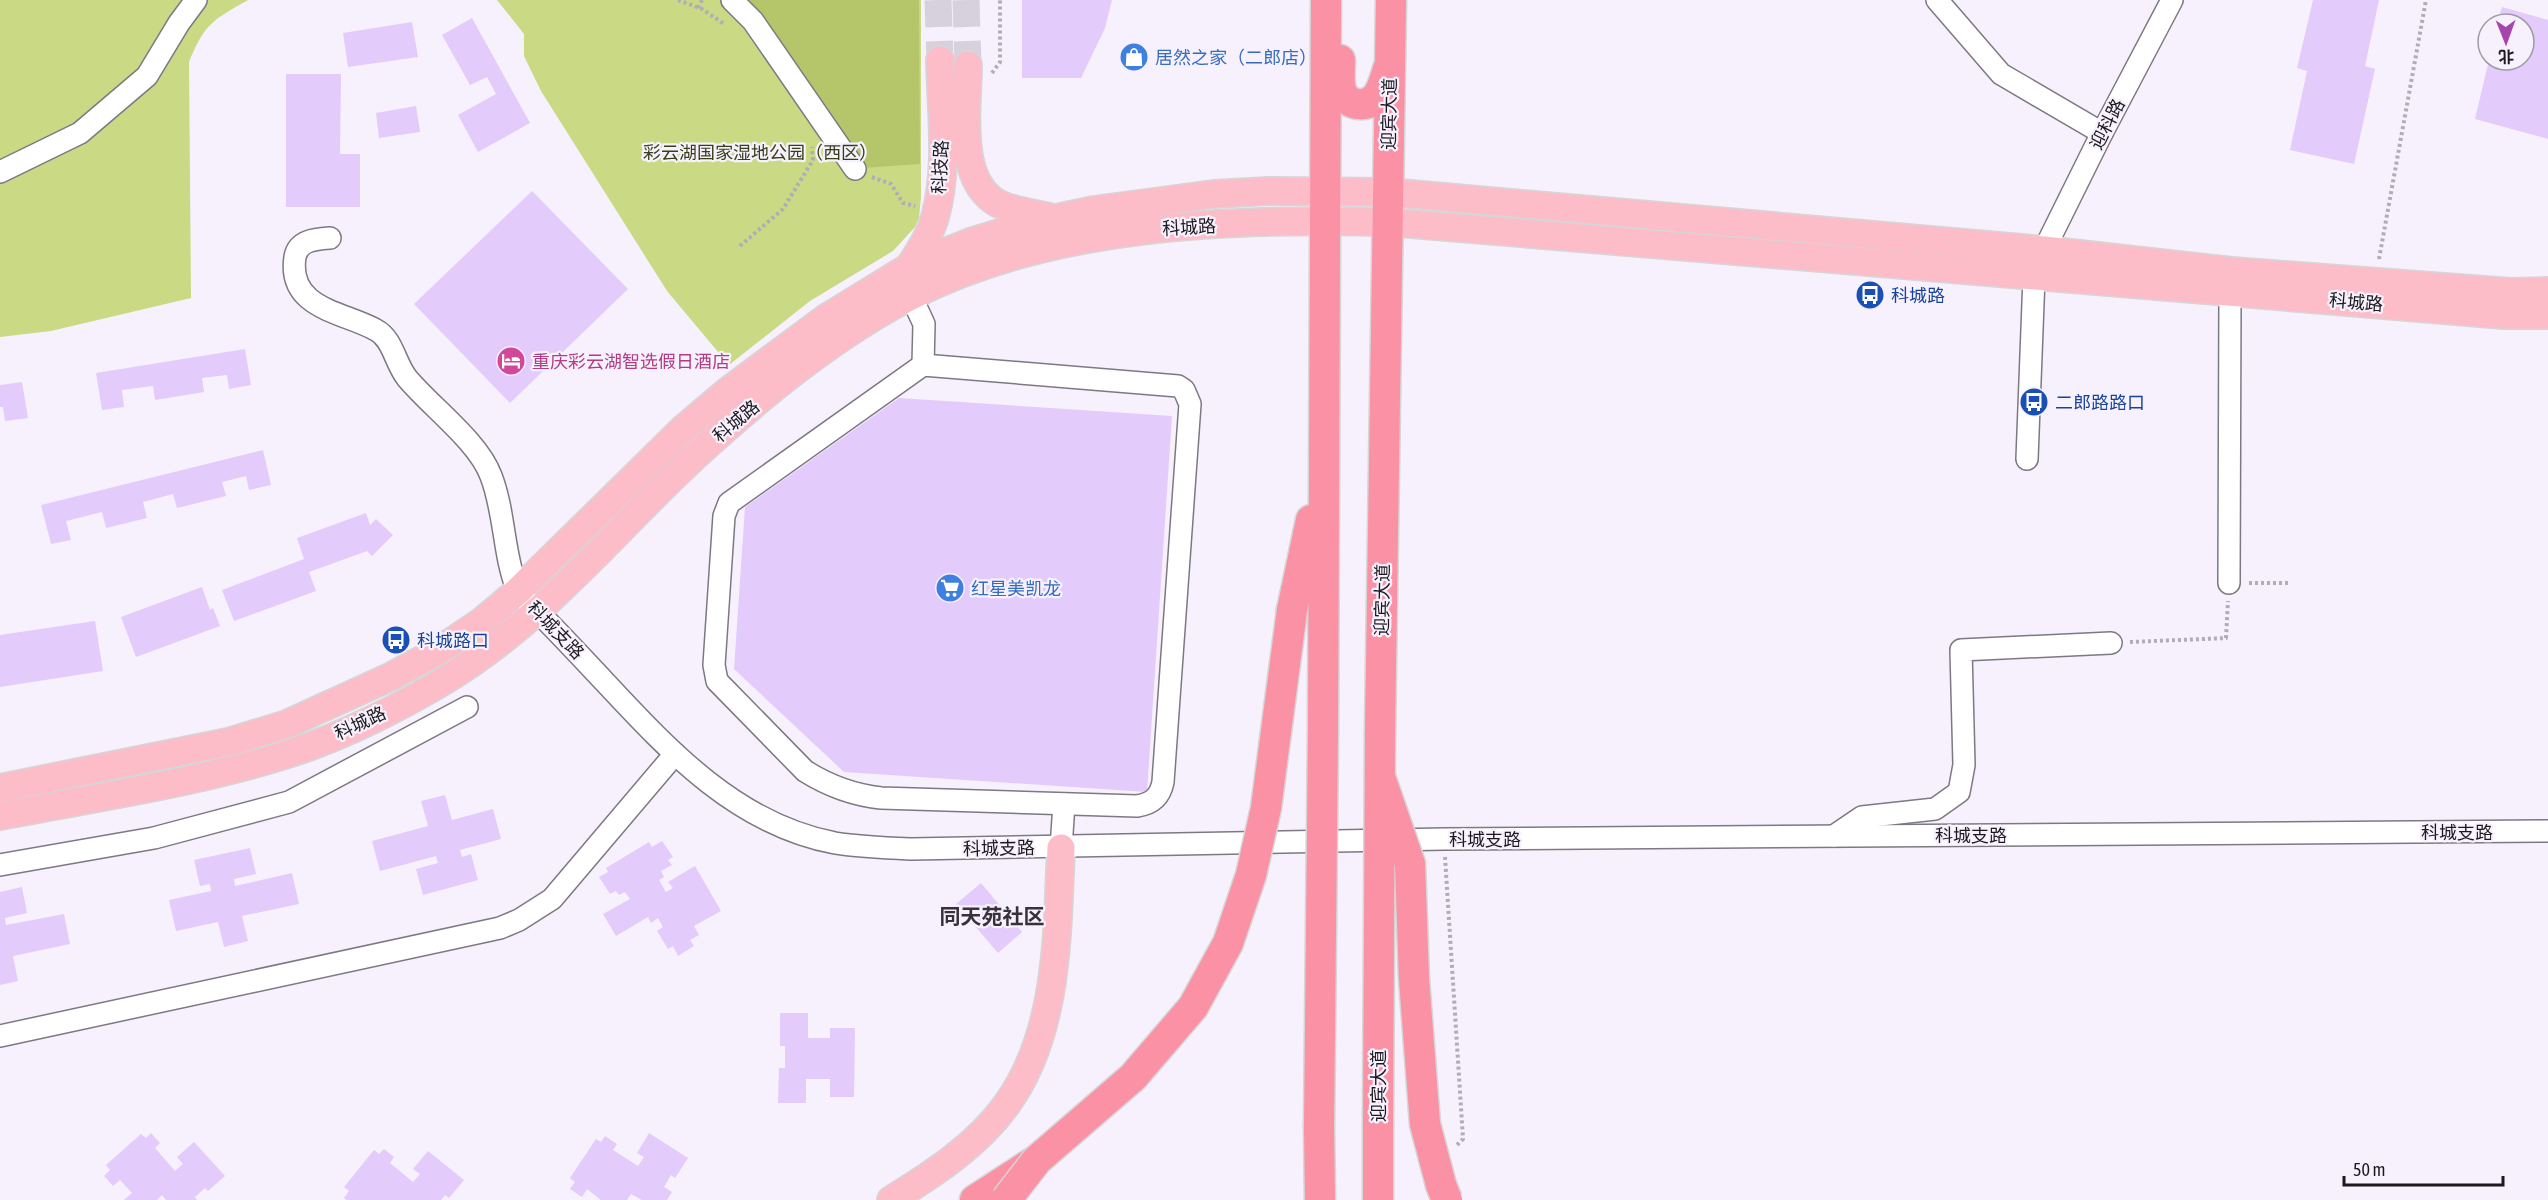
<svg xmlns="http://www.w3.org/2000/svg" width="2548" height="1200" viewBox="0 0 2548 1200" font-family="'Asap Condensed','Noto Sans SC',sans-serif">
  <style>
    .green { fill: #c9d984 }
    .forest { fill: #b5c56a }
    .building { fill: #e3cbfb }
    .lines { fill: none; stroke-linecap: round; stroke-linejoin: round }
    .major-tunnel { stroke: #d6d1dc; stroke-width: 27; stroke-dasharray: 27 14; stroke-linecap: butt }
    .minor-casing { stroke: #7d7882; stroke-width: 24 }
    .major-casing { stroke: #d6d6d6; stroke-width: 30 }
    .highway-casing { stroke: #d6d6d6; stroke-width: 33 }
    .path { stroke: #b1acb7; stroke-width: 4; stroke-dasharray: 3 3; stroke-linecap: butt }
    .minor { stroke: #fff; stroke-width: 21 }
    .major { stroke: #fcbdc8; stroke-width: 27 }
    .highway { stroke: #fa91a4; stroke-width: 30 }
    .highway-bridge-casing { stroke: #d6d6d6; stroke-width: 33; stroke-linecap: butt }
    .highway-bridge { stroke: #fa91a4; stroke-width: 30 }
    .labels { text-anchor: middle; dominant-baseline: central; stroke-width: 4.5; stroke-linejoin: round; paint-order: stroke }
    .shop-label { font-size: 18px; fill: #366cbe; stroke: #f7f1fe; text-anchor: start }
    .street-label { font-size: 18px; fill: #1b191d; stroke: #f7f1fe }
    .park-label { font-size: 18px; fill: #383f18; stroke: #f7f1fe }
    .transit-label { font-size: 18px; fill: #164399; stroke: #f7f1fe; text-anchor: start }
    .hotel-label { font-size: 18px; fill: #b23c85; stroke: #f7f1fe; text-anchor: start }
    .quarter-label { font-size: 21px; font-weight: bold; fill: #36313a; stroke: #f7f1fe }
  </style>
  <rect width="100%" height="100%" fill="#f7f1fe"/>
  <g class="green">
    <path d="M0 0H248C213 20 205 23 189 62L191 298 51 331 0 337Z"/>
    <path d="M497 0H921V197L919 218 915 227 893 251 810 301 729 365 667 291 541 91 524 56V34Z"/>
  </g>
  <path class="forest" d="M743 0H919L920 164 862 168Z"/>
  <g class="building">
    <path d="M1022 0H1112L1105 28 1081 78H1022Z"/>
    <path d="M2313 0H2379L2365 66 2375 69 2354 164 2290 150 2307 71 2297 68Z"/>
    <path d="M2502 7 2548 20V139L2475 119 2489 60H2524V24H2497Z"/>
    <path d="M472 18 530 123 478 152 458 115 496 94 487 77 470 85 442 35Z"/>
    <path d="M412 22 418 57 348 67 343 33Z"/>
    <path d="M286 74H341L340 154H360V207H286Z"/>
    <path d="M416 106 420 132 379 138 376 113Z"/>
    <path d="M532 191 628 289 510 403 414 304Z"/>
    <path d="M245 349 251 385 229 389 227 375 202 378 204 392 155 400 153 386 122 390 124 407 102 410 96 373Z"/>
    <path d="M22 382 28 418 5 421 3 407H0V385Z"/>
    <path d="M899 398 1172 416 1147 792 844 772 734 669 745 507Z"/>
    <path d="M263 450 271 485 249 490 246 476 222 482 226 496 177 508 173 494 143 502 147 518 106 528 102 512 66 521 71 540 51 544 41 505Z"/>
    <path d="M366 513 370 525 376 519 393 535 372 556 367 551 309 572 316 591 234 621 222 590 304 559 297 538Z"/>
    <path d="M202 587 210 610 213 608 220 626 136 657 121 617Z"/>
    <path d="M95 621 103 671 0 687V635Z"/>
    <path d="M445 795 452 820 493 809 501 839 460 850 462 857 471 854 478 880 423 895 416 869 438 863 436 856 380 871 372 841 428 826 421 801Z"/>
    <path d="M662 841 673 857 668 860 672 865 661 871 664 877 659 880 666 892 673 888 668 882 695 866 721 911 694 926 699 935 690 940 694 946 678 956 673 946 668 949 657 931 663 927 658 918 651 923 648 917 616 936 603 914 630 899 625 892 619 895 616 891 610 894 599 877 608 872 606 868 649 842 652 847Z"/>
    <path d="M250 848 256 874 234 879 235 886 292 873 299 904 242 916 248 941 224 947 218 922 176 931 169 900 211 891 210 884 200 886 194 860Z"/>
    <path d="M981 883 1022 932 998 953 956 904Z"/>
    <path d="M22 887 27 913 5 918 6 925 64 914 70 944 13 956 18 981 0 985V892Z"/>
    <path d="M780 1013H808V1038H830V1028H855L854 1097H830V1079H806V1103H778L779 1068H785V1046H780Z"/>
    <path d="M151 1133 160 1143 155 1148 175 1171 183 1164 177 1157 194 1142 225 1176 208 1191 205 1188 195 1197 197 1200H166L162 1195 157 1200H124L132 1193 120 1180 113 1186 104 1176 110 1170 106 1165 141 1134 146 1138Z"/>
    <path d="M649 1133 688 1158 675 1178 671 1175 664 1187 672 1192 667 1200H642L631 1194 627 1200H601L587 1189 582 1197 570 1189 575 1182 570 1178 596 1139 601 1142 605 1136 617 1144 613 1150 638 1166 644 1157 637 1153Z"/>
    <path d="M384 1149 394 1157 390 1163 413 1182 420 1174 413 1169 428 1151 464 1180 449 1198 445 1195 441 1200H346L344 1198 349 1191 344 1187 374 1150 379 1154Z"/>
  </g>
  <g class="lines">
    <g class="major-tunnel">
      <path d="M938 0 940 60"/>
      <path d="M966 0 968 65"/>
    </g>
    <g class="minor-casing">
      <g id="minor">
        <path d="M732 0 753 21 855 169"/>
        <path d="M1937 0 2001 74 2102 133"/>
        <path d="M0 172 80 133 147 76 179 23 196 0"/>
        <path d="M330 238C316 239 298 240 295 257 287 309 344 312 376 330 393 339 395 363 407 378 431 407 478 441 491 476 505 512 503 553 517 589 520 596 530 604 536 610 553 627 570 645 586 662 657 737 728 823 835 843 860 847 887 848 912 849L1444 839 2548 831"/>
        <path d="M2044 250 2102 133 2172 0"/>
        <path d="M911 296 924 324 923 365"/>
        <path d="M923 365 1178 386 1184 390 1190 404 1163 782C1160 797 1152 804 1137 806L881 798C853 795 829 786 805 771L717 681 714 665 724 516 729 503Z"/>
        <path d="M2027 459 2034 277"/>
        <path d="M2229 583 2230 292"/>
        <path d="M1834 836 1862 817 1935 809 1959 792 1964 765 1961 650 2111 643"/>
        <path d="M1061 848 1064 804"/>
        <path d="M0 865 154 838 289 802 467 707"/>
        <path d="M0 1036 500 928 519 920 552 899 675 754"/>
      </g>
    </g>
    <g class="major-casing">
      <g id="major">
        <path d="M968 65C968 107 955 181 999 204 1014 211 1033 213 1049 217"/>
        <path d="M909 267C920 251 930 235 935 217 949 168 941 111 940 60"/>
        <path d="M0 788 228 742 287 724 390 677 438 651 481 622 518 591 683 429 729 390 826 318 909 267 973 241 1029 224 1094 210 1214 194 1268 191 1388 192 2044 250 2232 271 2510 292 2548 291"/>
        <path d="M0 816C97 797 197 783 291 753 343 736 401 707 447 679 547 618 618 526 703 449 763 394 839 333 911 296 1051 224 1233 218 1387 222L2504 315H2548"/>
        <path d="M891 1200C933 1174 978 1145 1007 1104 1059 1032 1057 933 1061 848"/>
      </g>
    </g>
    <g class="highway-casing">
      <g id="highway">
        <path d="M1340 60C1340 70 1338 83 1342 93 1345 99 1351 103 1357 104 1379 107 1383 84 1388 69"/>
        <path d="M1292 610 1311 520"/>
        <path d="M1323 732 1326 0"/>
        <path d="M1380 732 1391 0"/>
        <path d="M1378 1127V1200"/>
        <path d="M1319 1128 1320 1200"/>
        <path d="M975 1200 1032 1163"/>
      </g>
    </g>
    <g class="path">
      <path d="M678 0 702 9 724 24"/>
      <path d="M698 8 702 0"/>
      <path d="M992 73 1000 62V0"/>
      <path d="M872 177 891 184 903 203 915 206"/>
      <path d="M740 246 783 209 813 160 812 147"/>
      <path d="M2379 259 2426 0"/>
      <path d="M2249 583H2289"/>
      <path d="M2130 642 2226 638 2228 601"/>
      <path d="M1445 857 1463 1139 1456 1146"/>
    </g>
    <use href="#minor" class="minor"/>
    <use href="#major" class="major"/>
    <use href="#highway" class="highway"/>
    <g class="highway-bridge-casing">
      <g id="highway-bridge">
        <path d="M1380 777 1410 864 1414 979 1425 1124 1441 1185 1447 1200"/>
        <path d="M1378 1127 1380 732"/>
        <path d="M1319 1128 1323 732"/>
        <path d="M1006 1200 1037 1160 1133 1077 1193 1007 1228 943 1251 875 1266 808 1292 610"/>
      </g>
    </g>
    <use href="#highway-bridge" class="highway-bridge"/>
  </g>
  <defs>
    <g id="shop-disc" transform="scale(1.5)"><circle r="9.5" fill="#3f7fe0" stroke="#f7f1fe"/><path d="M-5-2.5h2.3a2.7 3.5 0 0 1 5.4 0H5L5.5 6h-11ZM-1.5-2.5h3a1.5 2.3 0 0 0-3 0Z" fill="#fff"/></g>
    <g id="bus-disc" transform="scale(1.5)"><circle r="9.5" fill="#1a4fb4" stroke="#f7f1fe"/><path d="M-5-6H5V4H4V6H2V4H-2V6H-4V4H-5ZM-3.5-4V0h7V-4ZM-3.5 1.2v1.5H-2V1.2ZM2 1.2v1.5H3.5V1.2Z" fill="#fff"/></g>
    <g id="hotel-disc" transform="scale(1.5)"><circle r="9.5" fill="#d1479c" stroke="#f7f1fe"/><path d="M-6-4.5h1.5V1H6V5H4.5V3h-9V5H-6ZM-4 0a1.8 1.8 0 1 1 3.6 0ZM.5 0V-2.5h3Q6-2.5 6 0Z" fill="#fff"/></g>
    <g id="supermarket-disc" transform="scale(1.5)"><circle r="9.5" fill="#3f7fe0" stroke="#f7f1fe"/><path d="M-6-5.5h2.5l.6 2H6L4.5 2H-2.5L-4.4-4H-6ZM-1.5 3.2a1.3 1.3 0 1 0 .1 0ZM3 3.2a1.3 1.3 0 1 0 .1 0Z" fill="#fff"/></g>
  </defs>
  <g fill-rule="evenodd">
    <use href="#shop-disc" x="1134" y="57"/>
    <use href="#bus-disc" x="1870" y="295"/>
    <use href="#hotel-disc" x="511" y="361"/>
    <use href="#bus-disc" x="2034" y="402"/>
    <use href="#supermarket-disc" x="950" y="588"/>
    <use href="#bus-disc" x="396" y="640"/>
  </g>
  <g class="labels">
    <g class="shop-label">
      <text x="1155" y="57">居然之家（二郎店）</text>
      <text x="971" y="588">红星美凯龙</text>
    </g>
    <g class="street-label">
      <text transform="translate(1389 114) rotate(-89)">迎宾大道</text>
      <text transform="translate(2107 124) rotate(-63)">迎科路</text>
      <text transform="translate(940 167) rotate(-87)">科技路</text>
      <text transform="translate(1189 227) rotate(-3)">科城路</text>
      <text transform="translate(2356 302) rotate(5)">科城路</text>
      <text transform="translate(736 421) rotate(-40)">科城路</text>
      <text transform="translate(1382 600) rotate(-89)">迎宾大道</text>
      <text transform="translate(556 630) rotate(46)">科城支路</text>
      <text transform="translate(360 723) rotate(-25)">科城路</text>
      <text x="2457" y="832">科城支路</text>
      <text x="1971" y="835">科城支路</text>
      <text x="1485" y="839">科城支路</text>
      <text transform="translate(999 848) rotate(-1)">科城支路</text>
      <text transform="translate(1378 1086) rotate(-90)">迎宾大道</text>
    </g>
    <g class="park-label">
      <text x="760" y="152">彩云湖国家湿地公园（西区）</text>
    </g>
    <g class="transit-label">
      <text x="1891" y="295">科城路</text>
      <text x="2055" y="402">二郎路路口</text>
      <text x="417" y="640">科城路口</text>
    </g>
    <g class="hotel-label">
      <text x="532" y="361">重庆彩云湖智选假日酒店</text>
    </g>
    <g class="quarter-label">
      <text x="992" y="916">同天苑社区</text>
    </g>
  </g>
  <g transform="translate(2506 42) rotate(179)"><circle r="28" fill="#f7f1fe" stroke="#9f9ba4" stroke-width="1.5"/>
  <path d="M0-4.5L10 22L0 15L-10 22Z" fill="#a745ac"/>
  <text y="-9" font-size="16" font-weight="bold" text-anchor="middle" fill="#1b191d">北</text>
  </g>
  <path d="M2344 1176v9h159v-9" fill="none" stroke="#1b191d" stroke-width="3"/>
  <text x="2353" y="1176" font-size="18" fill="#1b191d" stroke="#f7f1fe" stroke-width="4.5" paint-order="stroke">50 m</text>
</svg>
